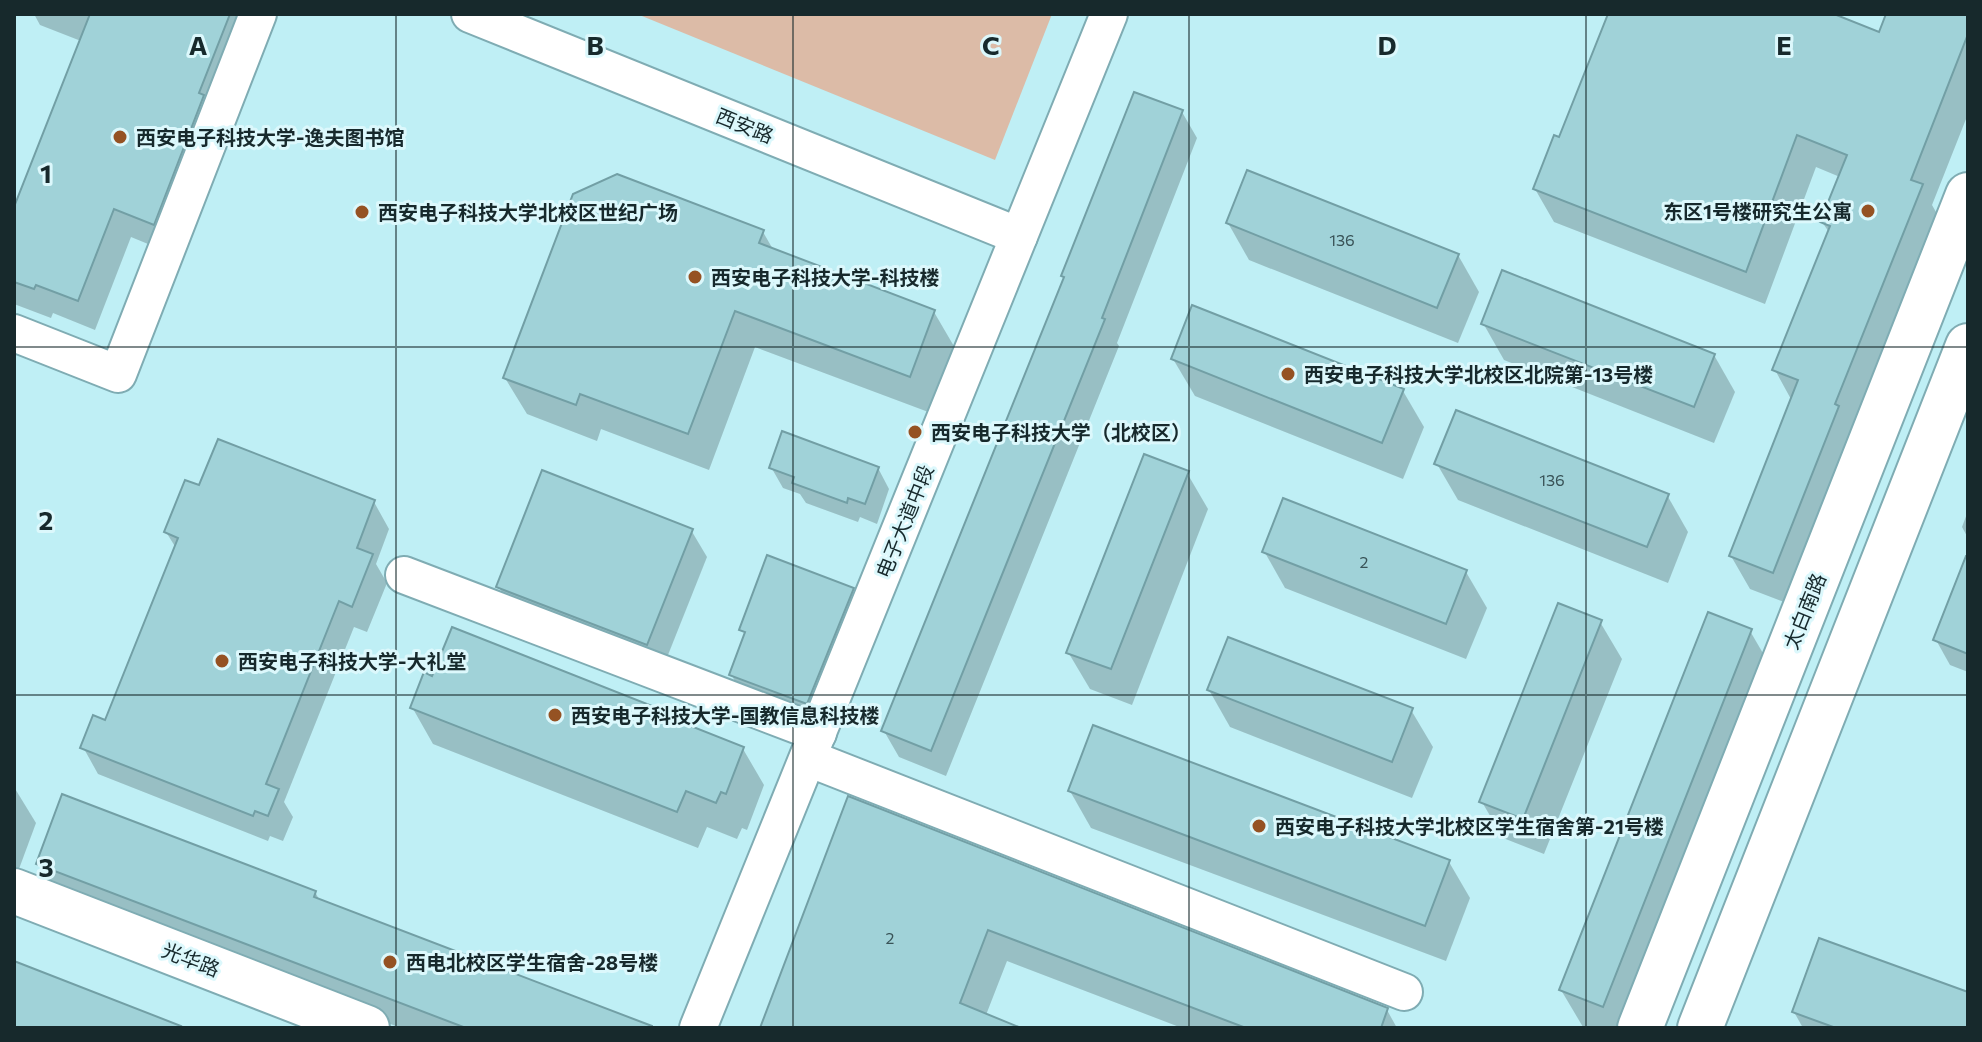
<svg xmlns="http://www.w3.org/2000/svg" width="1982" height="1042" viewBox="0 0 1982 1042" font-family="Commissioner,'Noto Sans SC',sans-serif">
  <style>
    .pitch { fill: #dcbba7 }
    .shadow { fill: #0003 }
    .building { fill: #a0d2d8; stroke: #729fa5; stroke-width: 2 }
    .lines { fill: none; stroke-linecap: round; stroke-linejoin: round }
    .street-casing { stroke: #7facb3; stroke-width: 40 }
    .secondary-casing { stroke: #7facb3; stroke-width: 48 }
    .primary-casing { stroke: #7facb3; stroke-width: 48 }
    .street { stroke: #fff; stroke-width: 36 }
    .secondary { stroke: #fff; stroke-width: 44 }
    .primary { stroke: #fff; stroke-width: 44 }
    .grid { fill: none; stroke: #17292c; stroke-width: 2; stroke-opacity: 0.55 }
    .poi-dot { fill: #955223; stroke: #dcf8fc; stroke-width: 3 }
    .labels { text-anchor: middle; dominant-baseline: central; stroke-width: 6; stroke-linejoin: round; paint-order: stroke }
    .number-label { font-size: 16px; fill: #395357 }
    .street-label { font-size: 20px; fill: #17292c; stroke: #dcf8fc }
    .poi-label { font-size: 20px; font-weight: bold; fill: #17292c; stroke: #dcf8fc; text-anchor: start }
    .grid-label { font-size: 26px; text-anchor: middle; font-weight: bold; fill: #17292c; stroke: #dcf8fc; stroke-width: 6; stroke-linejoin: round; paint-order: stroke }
  </style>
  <rect width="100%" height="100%" fill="#bfeff5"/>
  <path class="pitch" d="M637 14H1052L995 160Z"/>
  <g class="shadow">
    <path d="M34 14H258L170 253 131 237 95 330 53 313 51 318 14 304V212L81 41 40 25Z"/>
    <path d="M1610 14H1829L1880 34 1888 14H1968V114L1932 205 1940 219 1792 605 1750 589 1731 556 1792 401 1775 370 1829 232 1822 222 1840 177 1816 167 1765 304 1554 222 1535 189 1560 140Z"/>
    <path d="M1182 112 1197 138 1117 343 1119 346 946 776 899 757 884 731 1065 280 1063 276Z"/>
    <path d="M1228 223 1458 255 1479 292 1458 343 1249 260Z"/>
    <path d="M763 232 774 251 934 312 955 348 931 413 755 347 709 470 601 429 597 441 527 414 505 378Z"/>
    <path d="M1483 323 1714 355 1735 392 1714 443 1504 360Z"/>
    <path d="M1173 359 1403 391 1424 427 1403 479 1195 396Z"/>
    <path d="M1437 464 1667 495 1688 532 1668 583 1458 500Z"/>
    <path d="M771 467 878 468 889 489 877 524 860 517 858 522 806 503 800 494 783 488Z"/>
    <path d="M1187 473 1208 509 1132 705 1090 689 1068 652Z"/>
    <path d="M200 488 374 502 389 529 376 564 387 583 367 632 354 627 284 802 293 817 283 841 270 836 268 841 98 774 83 747 106 722 176 548 166 532Z"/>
    <path d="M1968 511V538L1962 527Z"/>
    <path d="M691 530 707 557 662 670 514 614 499 587Z"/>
    <path d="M1264 551 1466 572 1487 608 1466 659 1285 588Z"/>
    <path d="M1968 558V672L1950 665 1936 640Z"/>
    <path d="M852 589 868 616 822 730 746 701 731 674 746 636 742 629Z"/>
    <path d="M1600 622 1622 659 1544 854 1503 838 1482 802Z"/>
    <path d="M1750 631 1771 667 1630 1028 1583 1027 1561 990Z"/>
    <path d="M433 679 679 718 682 725 743 749 764 785 747 830 742 828 737 839 707 827 698 848 433 744 412 707Z"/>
    <path d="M1209 690 1411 710 1433 747 1412 798 1230 727Z"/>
    <path d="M14 787 36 823 16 877 14 876Z"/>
    <path d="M1070 791 1449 862 1470 898 1446 961 1091 828Z"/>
    <path d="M849 799 1387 1010 1397 1028H1182L1007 961 986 1015 1020 1028H762Z"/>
    <path d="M38 863 315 892 320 901 652 1028H401L57 896Z"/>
    <path d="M1968 995V1028H1803L1794 1012Z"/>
  </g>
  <g class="building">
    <path d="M90 14H230L199 93 204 95 154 225 114 209 78 301 36 285 34 289 14 282V207Z"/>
    <path d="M1608 14H1834L1879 32 1886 14H1968V34L1911 180 1923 184 1835 404 1839 406 1773 573 1729 556 1798 380 1772 370 1830 226 1820 222 1847 155 1797 135 1746 272 1533 189 1554 135 1559 137Z"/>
    <path d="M1134 92 1183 110 1102 318 1105 319 931 751 881 731 1064 277 1061 276Z"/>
    <path d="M1247 170 1459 254 1437 308 1226 223Z"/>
    <path d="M617 174 764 230 759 243 935 310 910 377 735 311 688 434 580 394 576 405 503 378 573 194Z"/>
    <path d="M1502 270 1715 354 1694 407 1481 324Z"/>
    <path d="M1192 305 1404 389 1382 443 1171 359Z"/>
    <path d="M1456 410 1669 494 1647 547 1434 464Z"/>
    <path d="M782 431 879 467 865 504 848 498 847 503 792 483 794 477 769 468Z"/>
    <path d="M218 439 375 500 357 548 373 554 352 607 339 601 266 784 279 789 268 816 255 811 253 816 80 748 93 715 105 720 178 538 164 532 185 480 199 485Z"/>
    <path d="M1144 454 1189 471 1111 669 1066 653Z"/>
    <path d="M542 470 693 529 647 645 496 587Z"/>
    <path d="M1283 498 1467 570 1446 624 1262 552Z"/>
    <path d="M767 555 854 588 807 704 729 675 745 632 739 630Z"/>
    <path d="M1966 556H1968V654L1933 640Z"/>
    <path d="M1558 603 1602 620 1523 819 1479 802Z"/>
    <path d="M1708 612 1752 629 1603 1007 1559 990Z"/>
    <path d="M452 627 680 717 678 721 744 747 726 794 721 792 716 803 686 791 677 812 410 708 424 672 432 676Z"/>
    <path d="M1228 637 1413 708 1392 762 1207 690Z"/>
    <path d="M1093 725 1450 860 1425 926 1068 791Z"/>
    <path d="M62 794 316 891 314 897 652 1026V1028H466L36 864Z"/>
    <path d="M848 796 1388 1008 1381 1028H1246L988 930 960 1003 1021 1028H760Z"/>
    <path d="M1819 938 1968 992V1028H1836L1792 1012Z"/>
    <path d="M14 961 181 1026 180 1028H14Z"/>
  </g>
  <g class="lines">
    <g class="street-casing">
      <g id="street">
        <path d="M470 14 1019 236"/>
        <path d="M14 333 118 374 258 14"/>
        <path d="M404 575 818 733"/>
        <path d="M808 758 1404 992"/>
        <path d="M698 1028 1109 14"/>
      </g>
    </g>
    <g class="secondary-casing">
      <path id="secondary" d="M14 891 367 1028"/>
    </g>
    <g class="primary-casing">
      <g id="primary">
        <path d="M1640 1028 1968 195"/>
        <path d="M1700 1028 1968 346"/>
      </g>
    </g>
    <use href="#street" class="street"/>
    <use href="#secondary" class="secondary"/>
    <use href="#primary" class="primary"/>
  </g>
  <path class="grid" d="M396 14V1028M793 14V1028M1189 14V1028M1586 14V1028M14 347H1968M14 695H1968"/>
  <g class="poi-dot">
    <circle cx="120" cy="137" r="8"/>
    <circle cx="1868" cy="211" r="8"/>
    <circle cx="362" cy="212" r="8"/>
    <circle cx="695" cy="277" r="8"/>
    <circle cx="1288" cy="374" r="8"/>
    <circle cx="915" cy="432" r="8"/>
    <circle cx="222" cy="661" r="8"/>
    <circle cx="555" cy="715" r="8"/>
    <circle cx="1259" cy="826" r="8"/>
    <circle cx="390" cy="962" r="8"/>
  </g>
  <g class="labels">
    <g class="number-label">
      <text x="1342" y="239">136</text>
      <text x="1552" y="479">136</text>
      <text x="1364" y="561">2</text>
      <text x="890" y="937">2</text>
    </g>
    <g class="street-label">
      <text transform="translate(745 125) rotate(22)">西安路</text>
      <text transform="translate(904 521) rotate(-68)">电子大道中段</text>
      <text transform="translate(1804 611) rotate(-68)">太白南路</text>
      <text transform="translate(191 959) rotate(21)">光华路</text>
    </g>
    <g class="poi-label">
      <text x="136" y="137">西安电子科技大学-逸夫图书馆</text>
      <text x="1852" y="211" text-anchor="end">东区1号楼研究生公寓</text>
      <text x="378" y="212">西安电子科技大学北校区世纪广场</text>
      <text x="711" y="277">西安电子科技大学-科技楼</text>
      <text x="1304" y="374">西安电子科技大学北校区北院第-13号楼</text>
      <text x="931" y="432">西安电子科技大学（北校区）</text>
      <text x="238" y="661">西安电子科技大学-大礼堂</text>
      <text x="571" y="715">西安电子科技大学-国教信息科技楼</text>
      <text x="1275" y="826">西安电子科技大学北校区学生宿舍第-21号楼</text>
      <text x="406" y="962">西电北校区学生宿舍-28号楼</text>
    </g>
  </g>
  <g class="grid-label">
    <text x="198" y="55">A</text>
    <text x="595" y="55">B</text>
    <text x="991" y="55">C</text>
    <text x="1387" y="55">D</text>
    <text x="1784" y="55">E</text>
    <text x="46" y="183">1</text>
    <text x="46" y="530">2</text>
    <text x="46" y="877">3</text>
  </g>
  <rect width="1982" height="1042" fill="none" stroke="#17292c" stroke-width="32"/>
</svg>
